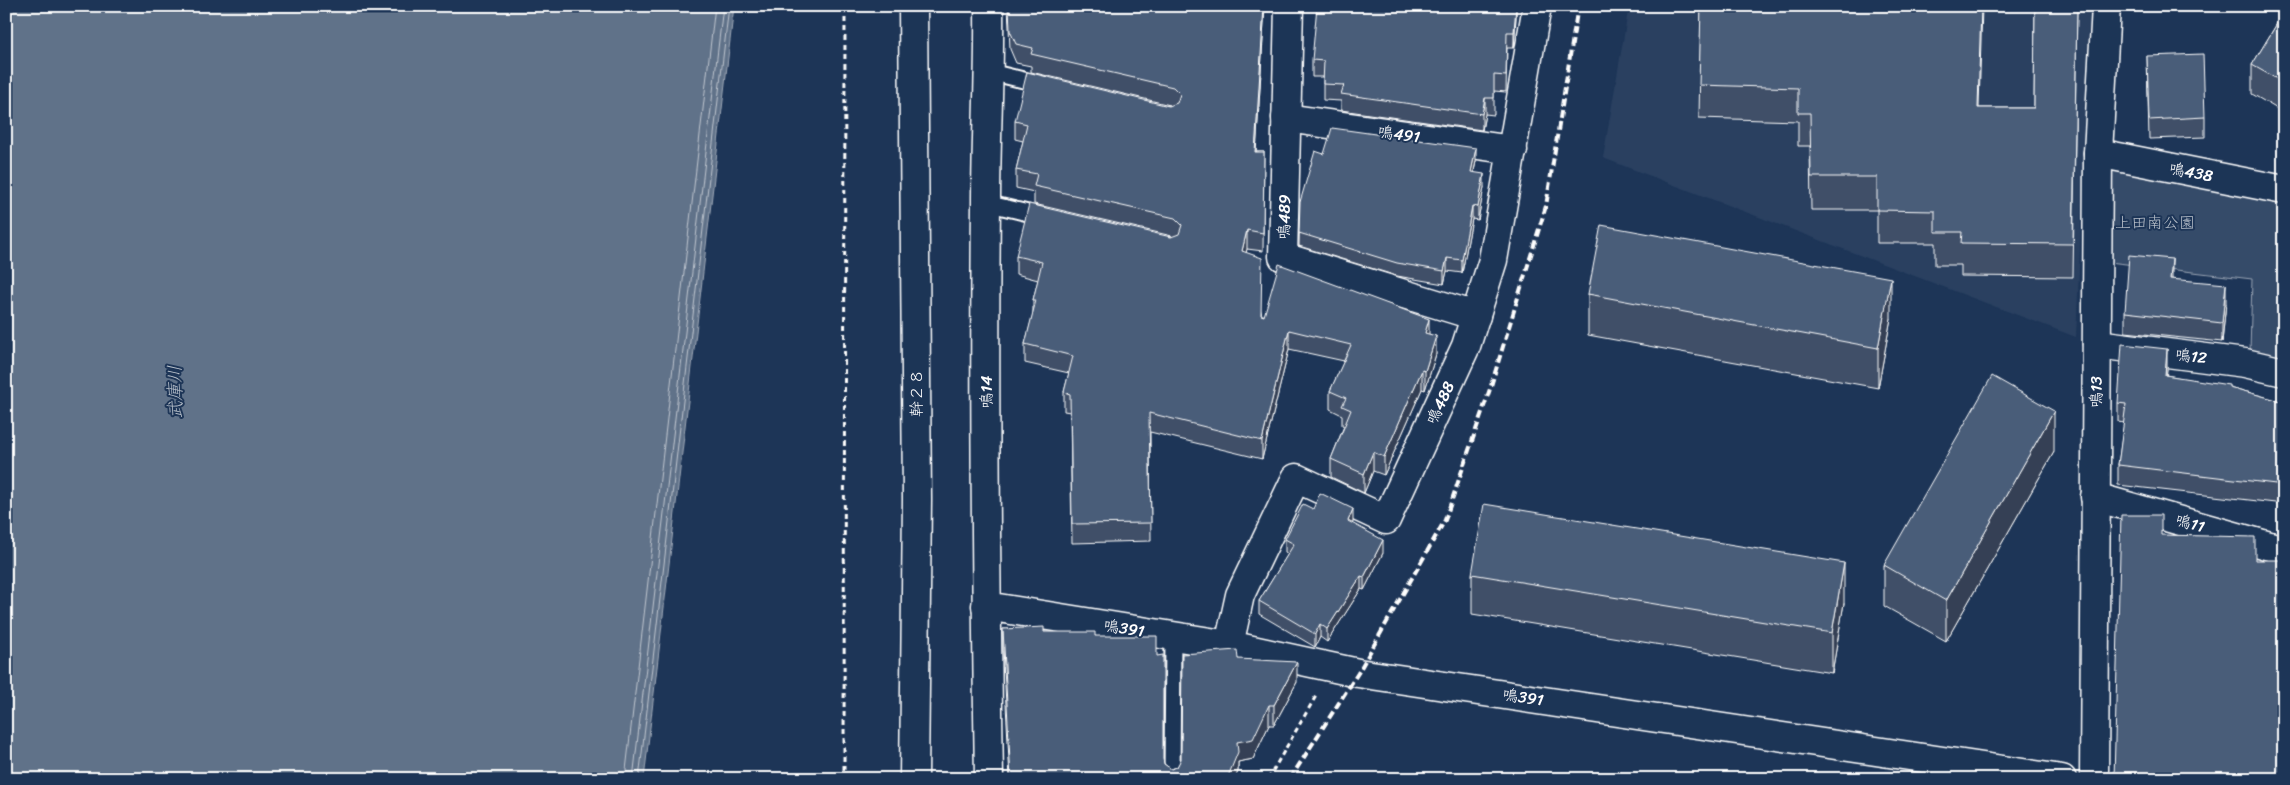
<svg xmlns="http://www.w3.org/2000/svg" width="2290" height="785" viewBox="0 0 2290 785" font-family="Sriracha,'Klee One',sans-serif">
  <style>
    .built { fill: #2a4161 }
    .green { fill: #364b69; stroke: #9aa5b4 }
    .water { fill: #617289; stroke: #a0aab8 }
    .lines { fill: none; stroke-linecap: round; stroke-linejoin: round }
    .shore { stroke: #c0c7d0; stroke-width: 1 }
    .service-casing { stroke: #fff; stroke-width: 19 }
    .minor-casing { stroke: #fff; stroke-width: 31 }
    .tertiary-casing { stroke: #fff; stroke-width: 31 }
    .path { stroke: #fff; stroke-width: 3; stroke-dasharray: 5 4; stroke-linecap: butt }
    .service { stroke: #1d3557; stroke-width: 15 }
    .minor { stroke: #1d3557; stroke-width: 28 }
    .tertiary { stroke: #1d3557; stroke-width: 28 }
    .rail { stroke: #fff; stroke-width: 4; stroke-dasharray: 8 4; stroke-linecap: butt }
    .wall { fill: #405068; stroke: #fff }
    .shaded-wall { fill: #344155; stroke: #fff }
    .building { fill: #4a5d79; stroke: #fff }
    .labels { text-anchor: middle; dominant-baseline: central; stroke-width: 4; stroke-linejoin: round; paint-order: stroke }
    .street-label { font-size: 16px; fill: #fff; stroke: #1d3557 }
    .park-label { font-size: 16px; fill: #b9c0ca; stroke: #1d3557 }
    .water-label { font-size: 18px; font-style: italic; fill: #b8c0ca; stroke: #1d3557 }
  </style>
  <rect width="100%" height="100%" fill="#1d3557"/>
  <filter id="ink" filterUnits="userSpaceOnUse"><feTurbulence type="fractalNoise" baseFrequency=".02" numOctaves="2"/><feDisplacementMap in="SourceGraphic" scale="10" xChannelSelector="R" yChannelSelector="G"/><feConvolveMatrix kernelMatrix="1 2 1 2 8 2 1 2 1" color-interpolation-filters="sRGB"/></filter>
  <g filter="url(#ink)">
    <path class="built" d="M1629 6H2091L2076 337 1603 158Z"/>
    <path class="green" d="M2109 167 2284 202V361L2250 352 2252 279 2109 262Z"/>
    <path class="water" d="M6 6H734L644 779H6Z"/>
    <g class="lines">
      <g class="shore">
        <path d="M625 779 715 6"/>
        <path d="M633 779 723 6"/>
        <path d="M639 779 729 6"/>
      </g>
      <g class="service-casing">
        <g id="service">
          <path d="M990 72 1044 85"/>
          <path d="M986 203 1045 217"/>
          <path d="M1172 779 1173 636"/>
        </g>
      </g>
      <g class="minor-casing">
        <g id="minor">
          <path d="M989 6C990 72 986 138 986 204 984 396 986 587 989 779"/>
          <path d="M1289 6 1283 257 1476 316"/>
          <path d="M1286 118 1513 150"/>
          <path d="M2098 153 2284 190"/>
          <path d="M2097 344 2245 363 2284 372"/>
          <path d="M2095 497 2284 550"/>
          <path d="M986 606 1229 645 1358 673 2062 779"/>
          <path d="M1229 645 1240 595 1296 478 1386 520 1466 346 1493 260 1537 6"/>
          <path d="M2094 779 2098 153 2106 6"/>
        </g>
      </g>
      <g class="tertiary-casing">
        <path id="tertiary" d="M913 6 917 499 914 779"/>
      </g>
      <g class="path">
        <path d="M844 779 845 6"/>
        <path d="M1268 779 1316 696"/>
      </g>
      <use href="#service" class="service"/>
      <use href="#minor" class="minor"/>
      <use href="#tertiary" class="tertiary"/>
      <path class="rail" d="M1290 779 1358 673 1445 520 1490 389 1546 206 1578 6"/>
    </g>
    <g class="wall">
      <path d="M1008 6H1265L1256 152H1264L1263 251 1247 249 1246 252 1262 315 1429 334 1436 354 1425 390 1422 389 1384 475 1373 471 1364 493 1331 477V459L1344 426 1342 425V415L1330 409V391L1344 361 1289 349 1262 459 1150 432 1151 541 1072 543 1070 412 1064 411V392L1069 373 1025 363V344L1033 314V300L1038 280 1016 274V256L1172 236 1034 204V192L1016 188V170L1023 141 1015 139V121L1170 105 1031 72V66L1016 63 1010 49Z"/>
      <path d="M1516 6V17L1514 48H1507L1506 92 1494 91V115L1485 114 1482 130 1341 110V101L1323 100V77H1312V60Z"/>
      <path d="M1701 6 1979 108H2034L2035 6H2077L2073 277 1961 276V265H1935V243H1877V210H1811L1810 146H1798V121L1699 118Z"/>
      <path d="M2284 12V113L2252 94V65Z"/>
      <path d="M2147 56 2205 117V137L2149 139Z"/>
      <path d="M1324 154 1476 161 1474 172 1484 187 1478 220 1472 219 1462 273 1447 271 1444 284 1397 276 1299 246 1300 202Z"/>
      <path d="M2172 279 2226 303 2222 342 2125 332V312Z"/>
      <path d="M1588 294 1891 318 1878 388 1588 335Z"/>
      <path d="M2167 369 2166 375 2229 387 2284 402V504L2118 485V465L2124 423 2118 422V403Z"/>
      <path d="M2054 452 1946 641 1884 606V565Z"/>
      <path d="M1313 509 1353 522 1352 524 1383 553 1364 590 1361 589 1327 642 1320 637 1315 647 1259 614V601L1288 554 1285 552V539Z"/>
      <path d="M1472 574 1844 603 1832 673 1472 614Z"/>
      <path d="M1003 629 1095 636 1157 656 1163 760 1164 764 1171 769 1177 767 1238 659 1297 682 1274 725H1269L1253 759 1238 762V771L1235 779H1010L1003 649Z"/>
    </g>
    <g class="shaded-wall">
      <path d="M1264 6H1265L1255 170V152Z"/>
      <path d="M1516 6V17L1514 48V32Z"/>
      <path d="M1981 6H1982L1978 141V108Z"/>
      <path d="M1485 98V114L1482 130V114Z"/>
      <path d="M1476 148V161L1471 184V172Z"/>
      <path d="M1484 174V187L1478 220V207Z"/>
      <path d="M1472 206V219L1462 273V260Z"/>
      <path d="M1247 230V249L1242 269V251Z"/>
      <path d="M1447 258V271L1444 284V271Z"/>
      <path d="M2172 259V278L2170 298V279Z"/>
      <path d="M1891 278V318L1878 388V348Z"/>
      <path d="M2226 284V303L2222 342V323Z"/>
      <path d="M1429 319V338L1425 333Z"/>
      <path d="M1289 330V349L1262 459V441Z"/>
      <path d="M1436 336V354L1425 390V371Z"/>
      <path d="M2167 349V369L2165 394V375Z"/>
      <path d="M1422 370V389L1384 475V457Z"/>
      <path d="M2054 411V452L1946 641V601Z"/>
      <path d="M1373 452V471L1364 493V474Z"/>
      <path d="M1353 509V522L1348 534V521Z"/>
      <path d="M1383 540V553L1364 590V577Z"/>
      <path d="M1844 563V603L1832 673V633Z"/>
      <path d="M1361 576V589L1327 642V629Z"/>
      <path d="M1320 624V637L1315 647V634Z"/>
      <path d="M1297 662V682L1274 725V705Z"/>
      <path d="M1269 705V725L1253 759 1238 762V771L1235 779H1227L1237 742Z"/>
    </g>
    <g class="building">
      <path d="M1009 6H1264L1255 152H1264L1263 233 1247 230 1242 251 1262 258 1261 315 1264 316 1279 264 1429 319 1425 333 1436 336 1425 371 1422 370 1384 457 1373 452 1364 474 1331 459 1351 410 1342 406 1346 398 1330 391 1351 345 1289 330 1262 441 1149 413 1151 523 1072 524 1070 394 1064 392 1073 356 1025 344 1036 300H1033L1042 262 1016 256 1029 204 1171 237 1179 234 1182 225 1175 218 1034 186 1037 174 1016 170 1027 124 1015 121 1027 72 1169 106 1177 103 1180 94 1173 87 1031 54 1033 48 1016 44 1010 31Z"/>
      <path d="M1317 6H1516L1514 32H1507L1506 76 1494 75V98H1485L1482 114 1341 94 1344 85 1323 84 1324 61 1312 60Z"/>
      <path d="M1701 6H1981L1978 108H2034L2035 6H2077L2073 244 1961 243 1962 232H1935V211L1877 210V177H1811L1810 113H1798V88L1699 85Z"/>
      <path d="M2284 12V83L2252 65Z"/>
      <path d="M2203 54 2205 117 2149 120 2147 56Z"/>
      <path d="M1332 128 1476 148 1471 172 1484 174 1478 207 1472 206 1462 260 1447 258 1444 271 1397 263 1299 233 1300 202 1315 151 1324 154Z"/>
      <path d="M1601 225 1891 278 1878 348 1588 294Z"/>
      <path d="M2129 255 2172 259 2170 279 2226 284 2222 323 2125 312Z"/>
      <path d="M2122 344 2167 349 2165 375 2229 385V387L2284 402V485L2118 465 2126 404 2118 403Z"/>
      <path d="M1992 376 2054 411 1946 601 1884 565Z"/>
      <path d="M1320 493 1353 509 1348 521 1383 540 1364 577 1361 576 1327 629 1320 624 1315 634 1259 601 1294 544 1285 539 1303 504 1313 509Z"/>
      <path d="M1484 504 1844 563 1832 633 1472 574Z"/>
      <path d="M2121 515H2161V535L2255 537V560H2284V779H2114Z"/>
      <path d="M1044 627V632H1095V636H1157V656L1163 655V759L1164 764 1171 769 1177 767 1181 759 1182 654 1237 650 1238 659 1297 662 1274 705H1269L1253 739 1237 742 1238 752 1227 779H1011L1003 629Z"/>
    </g>
  </g>
  <g class="labels">
    <g class="street-label">
      <text transform="translate(1399 134) rotate(8)">鳴491</text>
      <text transform="translate(2191 172) rotate(11)">鳴438</text>
      <text transform="translate(1284 217) rotate(-89)">鳴489</text>
      <text transform="translate(2191 356) rotate(7)">鳴12</text>
      <text transform="translate(986 392) rotate(-90)">鳴14</text>
      <text transform="translate(2096 392) rotate(-89)">鳴13</text>
      <text transform="translate(916 393) rotate(-90)">幹２８</text>
      <text transform="translate(1440 403) rotate(-65)">鳴488</text>
      <text transform="translate(2190 523) rotate(16)">鳴11</text>
      <text transform="translate(1124 628) rotate(9)">鳴391</text>
      <text transform="translate(1523 697) rotate(8)">鳴391</text>
    </g>
    <g class="park-label">
      <text x="2155" y="222">上田南公園</text>
    </g>
    <g class="water-label">
      <text transform="translate(175 392) rotate(-91)">武庫川</text>
    </g>
  </g>
  <rect width="2290" height="785" fill="none" stroke="#1d3557" stroke-width="25"/>
  <rect x="12" y="12" width="2265" height="760" fill="none" stroke="#fff" stroke-width="2" filter="url(#ink)"/>
</svg>
